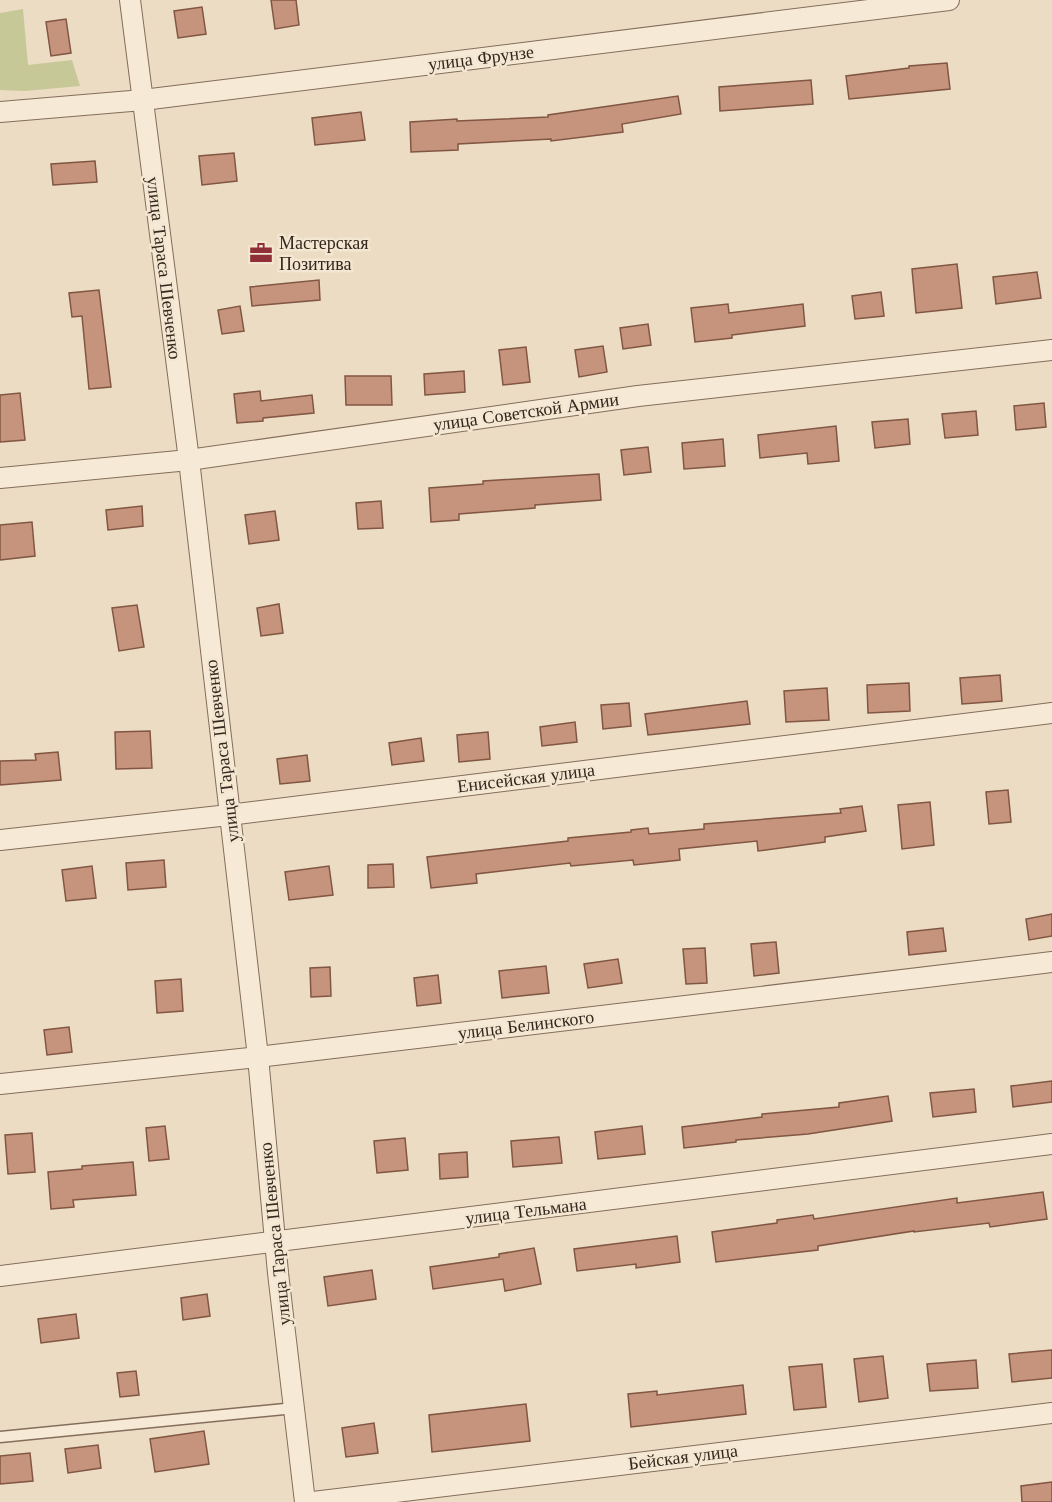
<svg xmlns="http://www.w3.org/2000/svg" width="1052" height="1502" viewBox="0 0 1052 1502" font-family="'Libre Baskerville',serif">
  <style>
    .green { fill: #c7c898 }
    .building { fill: #c6947c; stroke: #815643; stroke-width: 1.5 }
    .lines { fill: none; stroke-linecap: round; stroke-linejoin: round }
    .lane-casing { stroke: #846d5b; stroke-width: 13 }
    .street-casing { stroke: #846d5b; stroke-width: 22 }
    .lane { stroke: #f6ead6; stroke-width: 10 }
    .street { stroke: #f6ead6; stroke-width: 20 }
    .labels { text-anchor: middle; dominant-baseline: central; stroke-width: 5; stroke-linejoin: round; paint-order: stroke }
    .street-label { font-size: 18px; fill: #35271e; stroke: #f3e7d2 }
    .poi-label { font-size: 18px; fill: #35271e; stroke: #f3e7d2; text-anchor: start }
  </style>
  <rect width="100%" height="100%" fill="#ebdcc3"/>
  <path class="green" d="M23 9 28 65 72 60 80 86 25 91 0 90V13Z"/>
  <g class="building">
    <path d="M271 0H296L299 25 275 29Z"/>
    <path d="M202 7 206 34 178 38 174 11Z"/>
    <path d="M66 19 71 53 51 56 46 22Z"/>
    <path d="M947 63 950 89 849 99 846 76 909 68V66Z"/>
    <path d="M811 80 813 104 720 111 719 87Z"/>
    <path d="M678 96 681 114 622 124 623 132 551 141V139L458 144V150L411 152 410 122 457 119V121L548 117V115Z"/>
    <path d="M361 112 365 140 315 145 312 118Z"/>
    <path d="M234 153 237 181 202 185 199 156Z"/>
    <path d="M95 161 97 182 53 185 51 164Z"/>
    <path d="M957 264 962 308 916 313 912 269Z"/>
    <path d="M1037 272 1041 298 996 304 993 277Z"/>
    <path d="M319 280 320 300 252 306 250 287Z"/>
    <path d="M99 290 111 387 89 389 82 316 72 317 69 293Z"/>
    <path d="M881 292 884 316 855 319 852 296Z"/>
    <path d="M728 304 729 313 803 304 805 326 732 335V338L695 342 691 308Z"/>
    <path d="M240 306 244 331 222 334 218 310Z"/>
    <path d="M648 324 651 345 623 349 620 328Z"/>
    <path d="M603 346 607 372 579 377 575 350Z"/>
    <path d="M526 347 530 382 503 385 499 350Z"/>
    <path d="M464 371 465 392 425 395 424 374Z"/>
    <path d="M345 376H391L392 405H346Z"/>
    <path d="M260 391 261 401 312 395 314 413 263 418V421L237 423 234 394Z"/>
    <path d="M20 393 25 440 0 442V395Z"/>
    <path d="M1044 403 1046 427 1016 430 1014 406Z"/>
    <path d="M976 411 978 435 945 438 942 414Z"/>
    <path d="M908 419 910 444 875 448 872 422Z"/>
    <path d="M836 426 839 461 808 464 807 453 760 458 758 435Z"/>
    <path d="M723 439 725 466 684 469 682 443Z"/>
    <path d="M648 447 651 472 624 475 621 450Z"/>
    <path d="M599 474 601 500 535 505V508L459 514V520L431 522 429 488 483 484V481Z"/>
    <path d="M381 501 383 528 358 529 356 503Z"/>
    <path d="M142 506 143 526 108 530 106 510Z"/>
    <path d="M275 511 279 540 249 544 245 515Z"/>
    <path d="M32 522 35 556 0 560V525Z"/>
    <path d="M279 604 283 633 261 636 257 608Z"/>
    <path d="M137 605 144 647 119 651 112 608Z"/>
    <path d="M1000 675 1002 701 962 704 960 678Z"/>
    <path d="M909 683 910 711 868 713 867 685Z"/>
    <path d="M827 688 829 720 786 722 784 691Z"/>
    <path d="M747 701 750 724 648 735 645 714Z"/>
    <path d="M629 703 631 726 603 729 601 705Z"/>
    <path d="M575 722 577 742 542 746 540 727Z"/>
    <path d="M150 731 152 768 116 769 115 732Z"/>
    <path d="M488 732 490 759 459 762 457 735Z"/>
    <path d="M421 738 424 761 392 765 389 743Z"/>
    <path d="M58 752 61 780 0 785V761L36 760 35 754Z"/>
    <path d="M307 755 310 781 280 784 277 759Z"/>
    <path d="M1008 790 1011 822 989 824 986 792Z"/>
    <path d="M930 802 934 845 902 849 898 805Z"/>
    <path d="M862 806 866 831 825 837V842L758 851 757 841 679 849 680 860 634 865 633 860 571 866 570 863 476 874 477 883 431 888 427 857 568 841V838L631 832V830L648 828 649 834 704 829V824L841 813 840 809Z"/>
    <path d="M164 860 166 887 128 890 126 863Z"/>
    <path d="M393 864 394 887 368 888V865Z"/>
    <path d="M92 866 96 898 66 901 62 870Z"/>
    <path d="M329 866 333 895 289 900 285 872Z"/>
    <path d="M1052 914V936L1029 940 1026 919Z"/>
    <path d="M943 928 946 951 909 955 907 932Z"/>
    <path d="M776 942 779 973 754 976 751 944Z"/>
    <path d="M705 948 707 983 686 984 683 949Z"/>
    <path d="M618 959 622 983 588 988 584 964Z"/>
    <path d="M546 966 549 993 502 998 499 971Z"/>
    <path d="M330 967 331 996 311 997 310 968Z"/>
    <path d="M438 975 441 1003 417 1006 414 978Z"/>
    <path d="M181 979 183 1011 157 1013 155 981Z"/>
    <path d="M69 1027 72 1052 47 1055 44 1030Z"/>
    <path d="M1052 1081V1102L1013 1107 1011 1086Z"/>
    <path d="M974 1089 976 1112 933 1117 930 1093Z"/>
    <path d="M888 1096 892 1121 808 1134 736 1140V1142L684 1148 682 1127 762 1117V1114L839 1107V1103Z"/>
    <path d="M165 1126 169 1159 149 1161 146 1128Z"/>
    <path d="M642 1126 645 1154 598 1159 595 1132Z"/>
    <path d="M32 1133 35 1172 8 1174 5 1135Z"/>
    <path d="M559 1137 562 1163 513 1167 511 1141Z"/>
    <path d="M405 1138 408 1170 377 1173 374 1141Z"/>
    <path d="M467 1152 468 1177 440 1179 439 1154Z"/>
    <path d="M133 1162 136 1195 73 1200 74 1207 51 1209 48 1172 82 1169V1166Z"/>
    <path d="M1043 1192 1047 1219 990 1227 989 1223 914 1232V1231L818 1246V1250L716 1262 712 1232 777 1223V1220L813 1215 814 1219 957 1198V1203Z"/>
    <path d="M677 1236 680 1262 636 1268V1264L577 1271 574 1249Z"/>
    <path d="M534 1248 541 1284 505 1291 503 1279 433 1289 430 1267 499 1257V1254Z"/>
    <path d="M372 1270 376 1299 328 1306 324 1277Z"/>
    <path d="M207 1294 210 1316 183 1320 181 1298Z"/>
    <path d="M76 1314 79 1338 41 1343 38 1319Z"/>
    <path d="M1052 1350V1378L1012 1382 1009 1354Z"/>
    <path d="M883 1356 888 1398 859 1402 854 1359Z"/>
    <path d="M976 1360 978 1388 930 1391 927 1364Z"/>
    <path d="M822 1364 826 1407 794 1410 789 1367Z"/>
    <path d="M136 1371 139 1395 120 1397 117 1373Z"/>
    <path d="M743 1385 746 1414 631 1427 628 1394 657 1391V1395Z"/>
    <path d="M526 1404 530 1441 432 1452 429 1415Z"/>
    <path d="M374 1423 378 1453 346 1457 342 1428Z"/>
    <path d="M204 1431 209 1464 155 1472 150 1439Z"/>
    <path d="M98 1445 101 1468 68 1473 65 1449Z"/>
    <path d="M30 1453 33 1481 0 1484V1456Z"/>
    <path d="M1052 1482V1502H1022L1021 1486Z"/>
  </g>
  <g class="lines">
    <g class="lane-casing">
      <path id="lane" d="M0 1437 295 1408"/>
    </g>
    <g class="street-casing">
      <g id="street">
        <path d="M130 0 189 460 258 1057 278 1273 305 1502"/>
        <path d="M0 112 143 100 949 0"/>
        <path d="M0 478 189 460 638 396 1052 350"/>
        <path d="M0 840 229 815 1052 713"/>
        <path d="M0 1084 258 1057 1052 962"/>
        <path d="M0 1276 1052 1144"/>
        <path d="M313 1502 1052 1413"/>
      </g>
    </g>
    <use href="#lane" class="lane"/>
    <use href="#street" class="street"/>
  </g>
  <defs>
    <g id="office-bare" transform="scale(1.8)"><path d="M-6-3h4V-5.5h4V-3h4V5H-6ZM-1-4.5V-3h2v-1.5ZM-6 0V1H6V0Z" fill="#8f2f38" stroke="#f3e7d2" stroke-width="2.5" paint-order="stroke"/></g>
  </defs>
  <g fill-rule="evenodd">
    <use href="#office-bare" x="261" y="253"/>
  </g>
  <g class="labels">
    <g class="street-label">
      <text transform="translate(481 58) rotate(-7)">улица Фрунзе</text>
      <text transform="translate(164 268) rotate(83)">улица Тараса Шевченко</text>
      <text transform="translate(526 412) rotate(-8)">улица Советской Армии</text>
      <text transform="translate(222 751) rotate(-97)">улица Тараса Шевченко</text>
      <text transform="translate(526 778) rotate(-7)">Енисейская улица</text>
      <text transform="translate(526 1025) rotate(-7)">улица Белинского</text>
      <text transform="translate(526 1211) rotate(-7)">улица Тельмана</text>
      <text transform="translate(275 1234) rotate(-96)">улица Тараса Шевченко</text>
      <text transform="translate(683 1457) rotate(-7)">Бейская улица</text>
    </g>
    <g class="poi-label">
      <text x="279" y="243">Мастерская<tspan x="279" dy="21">Позитива</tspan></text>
    </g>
  </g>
</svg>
